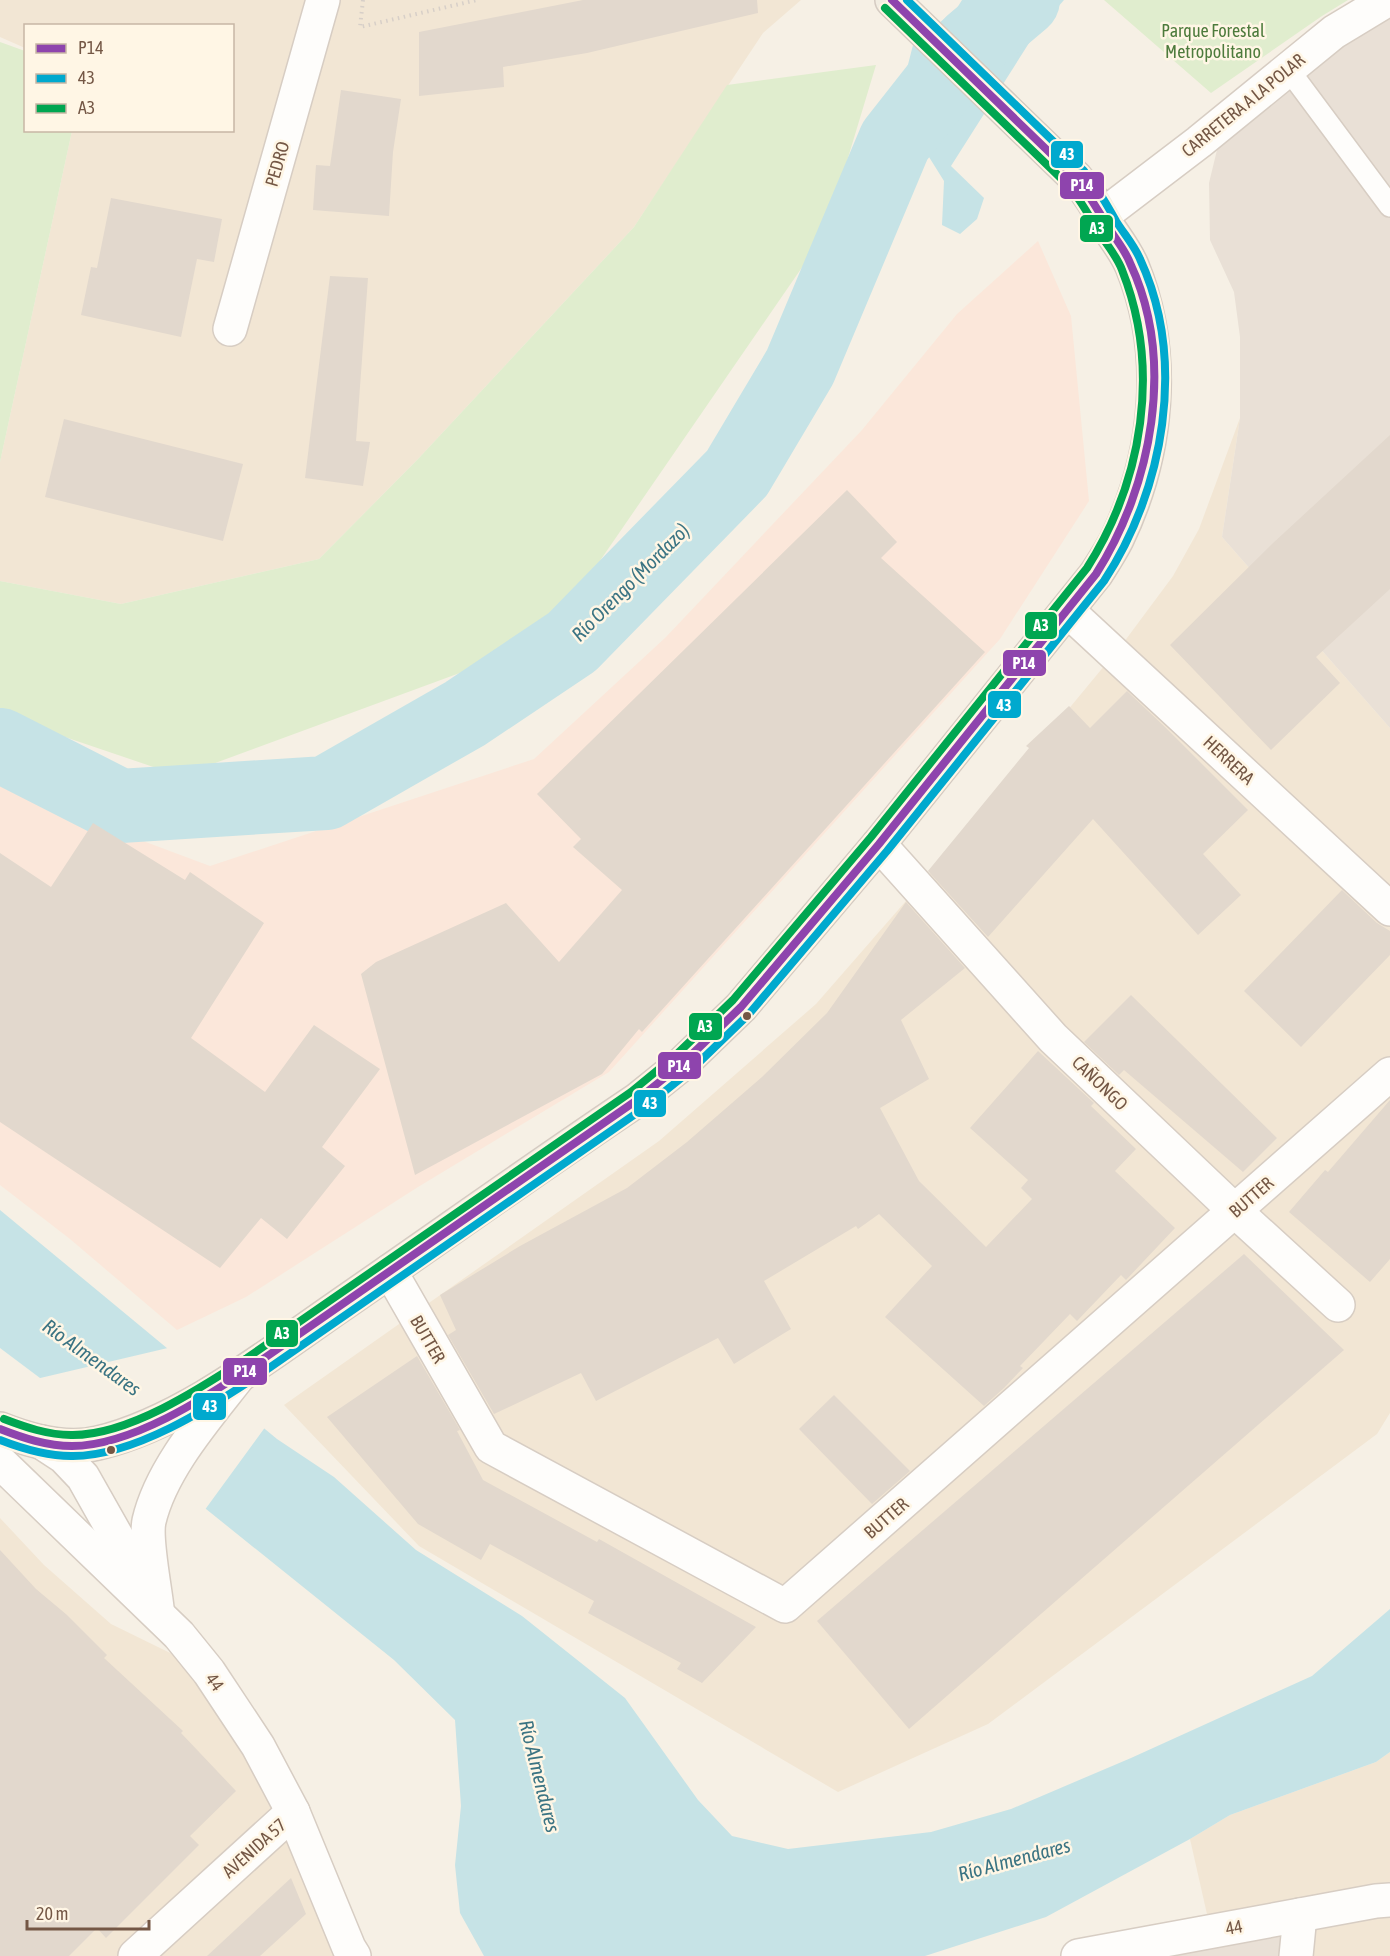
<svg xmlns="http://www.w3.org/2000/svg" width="1390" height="1956" viewBox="0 0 1390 1956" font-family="'Asap Condensed',sans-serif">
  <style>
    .residential { fill: #f2e6d4 }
    .commercial { fill: #fbe7da }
    .industrial { fill: #e9e0d6 }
    .green { fill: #e0edce }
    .water { fill: #c6e3e6 }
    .pier { fill: #f6f0e5 }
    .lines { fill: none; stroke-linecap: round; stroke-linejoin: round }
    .river { stroke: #c6e3e6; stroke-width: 74 }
    .building { fill: #e2d8cd }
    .service-casing { stroke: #d7cdc3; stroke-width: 24 }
    .minor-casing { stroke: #d7cdc3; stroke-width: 36 }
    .tertiary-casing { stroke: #d7cdc3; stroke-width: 36 }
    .primary-casing { stroke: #d5cbc2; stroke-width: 36 }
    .path { stroke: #d7cfc8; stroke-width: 4; stroke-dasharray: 1.5 4.5; stroke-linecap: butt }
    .service { stroke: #fefdfb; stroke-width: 21 }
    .minor { stroke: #fefdfb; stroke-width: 33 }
    .tertiary { stroke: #fefdfb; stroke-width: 33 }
    .primary { stroke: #f2ede2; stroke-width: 33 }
    .bus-1-casing { stroke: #fff6e5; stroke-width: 12 }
    .bus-2-casing { stroke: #fff6e5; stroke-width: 12 }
    .bus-3-casing { stroke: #fff6e5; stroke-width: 12 }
    .bus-1 { stroke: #8e44ad; stroke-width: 8 }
    .bus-2 { stroke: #00a9ce; stroke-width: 8 }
    .bus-3 { stroke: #00a651; stroke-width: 8 }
    .bus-dot { fill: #745745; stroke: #fff6e5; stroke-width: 2 }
    .labels { text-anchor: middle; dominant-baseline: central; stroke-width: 5; stroke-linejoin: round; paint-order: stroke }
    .park-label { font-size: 18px; fill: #4d7b3c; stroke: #fff6e5 }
    .street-label { font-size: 18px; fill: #745745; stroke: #fff6e5 }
    .water-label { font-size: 20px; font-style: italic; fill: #3b7483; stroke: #fff6e5 }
    .line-badge { stroke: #fff6e5; stroke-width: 2 }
    .badge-label { font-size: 16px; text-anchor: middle; font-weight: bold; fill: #fff }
  </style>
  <rect width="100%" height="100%" fill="#f6f0e5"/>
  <g class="residential">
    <path d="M0 0H801L763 33 634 227 418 459 319 559 121 604 0 581V462L72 131 232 130V26H26L25 48 0 37Z"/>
    <path d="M1240 418 1222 537 1390 728V1413L1377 1434 988 1724 838 1792 419 1546 284 1405 659 1141 816 1004 981 815 1124 642 1173 576 1199 529Z"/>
    <path d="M0 1518 44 1565 111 1624 209 1672 354 1956H0Z"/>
    <path d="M1390 1752V1956H1292L1211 1932 1190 1839 1230 1815 1376 1762Z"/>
  </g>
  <path class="commercial" d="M1038 241 1071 316 1089 501 1000 639 609 1072 418 1187 246 1297 177 1330 70 1239 0 1185V783L44 804 210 866 534 759 666 637 862 430 957 314Z"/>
  <g class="industrial">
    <path d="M1390 0V728L1222 537 1240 418V337L1234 292 1210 240 1209 183 1224 121Z"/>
    <path d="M1300 1915 1292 1956H1078Z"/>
  </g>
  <g class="green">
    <path d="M1104 0H1348L1322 16 1211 93Z"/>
    <path d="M0 42 25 51 26 130 72 131 0 462Z"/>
    <path d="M876 65 825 234 544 642 180 776 0 715V581L121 604 319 559 418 459 634 227 727 85Z"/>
  </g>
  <g class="water">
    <path d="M962 0H1064L1036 32 951 166 984 198 977 219 960 234 942 225 944 181 929 157H918L913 175 894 185 886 202 884 231 858 227 836 217 861 132 891 108 900 96 913 45 957 8Z"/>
    <path d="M0 1210 277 1439 334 1477 416 1550 522 1616 625 1698 698 1800 732 1836 788 1849 931 1832 1011 1809 1131 1758 1312 1676 1390 1609V1752L1376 1762 1230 1815 1190 1839 1046 1917 925 1956H484L460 1913 455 1865 461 1806 455 1720 394 1660 84 1411 0 1348Z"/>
  </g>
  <path class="pier" d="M172 1347 266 1426 204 1511 82 1413 36 1379Z"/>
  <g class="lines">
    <path class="river" d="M0 745 120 806 326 793 466 713 572 642 737 473 800 367 895 141 972 43 1023 0"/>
  </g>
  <g class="building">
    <path d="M583 0H757L758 13 587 53 503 67 504 87 419 96V32Z"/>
    <path d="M341 90 401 99 393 152 389 216 313 210 316 165 330 166Z"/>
    <path d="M111 198 222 219 214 262 197 259 181 337 81 315 91 267 97 268Z"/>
    <path d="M330 276 368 278 356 441 370 442 363 486 305 478Z"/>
    <path d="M64 419 243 464 223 541 45 497Z"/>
    <path d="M1390 435V589L1316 657 1340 683 1271 750 1170 645 1272 544Z"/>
    <path d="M847 490 897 542 881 558 985 652 642 1032 639 1029 602 1074 415 1175 361 974 376 962 506 903 559 962 622 890 573 847 581 839 537 794Z"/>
    <path d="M1127 691 1165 727 1248 810 1203 854 1241 895 1198 935 1093 819 988 937 928 871 1029 748 1026 746 1069 706 1090 728Z"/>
    <path d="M93 823 185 880 190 872 264 923 191 1038 265 1092 314 1025 380 1069 322 1147 345 1166 287 1239 261 1218 220 1268 0 1122V853L51 887Z"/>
    <path d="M1342 890 1377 923 1390 931V955L1301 1047 1244 991Z"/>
    <path d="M906 902 965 968 901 1020 929 1079 880 1108 919 1181 986 1247 1032 1199 1021 1188 1028 1180 970 1128 1038 1051 1094 1103 1091 1106 1136 1149 1115 1171 1175 1228 1126 1280 1121 1275 1077 1321 1070 1314 1020 1366 1023 1368 1004 1388 984 1406 885 1317 932 1266 879 1214 858 1229 856 1226 764 1281 791 1329 734 1364 718 1338 596 1401 581 1373 494 1414 448 1335 456 1330 440 1295 520 1246 627 1188 687 1142 762 1077 827 1013Z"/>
    <path d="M1131 995 1277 1138 1243 1172 1124 1070 1119 1075 1084 1042Z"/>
    <path d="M1390 1100V1259L1370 1282 1289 1212 1325 1170 1328 1172Z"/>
    <path d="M1244 1254 1344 1350 909 1729 817 1621Z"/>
    <path d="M417 1356 460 1430 457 1431 483 1480 597 1542 599 1539 756 1627 702 1683 677 1669 681 1663 588 1613 594 1601 490 1544 481 1560 418 1524 327 1417Z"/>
    <path d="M834 1395 910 1471 872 1504 799 1429Z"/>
    <path d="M0 1550 36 1589 67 1615 107 1655 104 1658 183 1731 181 1733 236 1791 190 1836 199 1845 106 1938 97 1928 69 1956H0Z"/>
    <path d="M291 1878 306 1914 260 1956H207Z"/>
  </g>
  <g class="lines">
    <g class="service-casing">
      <path id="service" d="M1288 69 1390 206"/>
    </g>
    <g class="minor-casing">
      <g id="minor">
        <path d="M1102 216 1199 142 1334 32 1387 0"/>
        <path d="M230 329 323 0"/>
        <path d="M1068 611 1390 909"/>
        <path d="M879 844 1053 1038 1235 1211 1338 1305"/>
        <path d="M390 1271 491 1447 785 1606 1390 1074"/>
        <path d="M135 1956 293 1812"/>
        <path d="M1296 1956 1300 1915"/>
      </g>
    </g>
    <g class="tertiary-casing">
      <g id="tertiary">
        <path d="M41 1442 64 1457 83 1477 144 1585"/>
        <path d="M0 1462 179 1635 209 1672 258 1746 293 1812 349 1948 354 1956"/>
        <path d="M157 1608C155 1588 145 1539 149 1521 161 1469 206 1418 238 1377"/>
        <path d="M1078 1956 1376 1901 1390 1900"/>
      </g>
    </g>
    <g class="primary-casing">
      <path id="primary" d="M0 1429C30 1441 65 1451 98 1443 182 1423 267 1356 338 1307 438 1238 537 1167 637 1100L683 1063 741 1007 879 844 1096 574C1103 563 1111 551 1117 539 1158 454 1168 354 1132 266 1126 252 1116 239 1108 227 1098 209 1090 194 1076 178L892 0"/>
    </g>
    <path class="path" d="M363 0 360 27 477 0"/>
    <use href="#service" class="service"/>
    <use href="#minor" class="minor"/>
    <use href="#tertiary" class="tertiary"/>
    <use href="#primary" class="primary"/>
    <g class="bus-1-casing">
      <path id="bus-1" d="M0 1429C23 1438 47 1446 72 1446 131 1446 205 1398 253 1366L637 1100 683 1063 741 1007 879 844 1096 574C1152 486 1176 361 1130 263 1125 250 1116 240 1109 228 1098 211 1089 194 1076 178L892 0"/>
    </g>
    <g class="bus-2-casing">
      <path id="bus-2" d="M0 1440C23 1449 47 1456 71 1456 133 1457 209 1408 259 1375L644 1108 690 1071 749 1014 887 851 1104 581C1164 490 1187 361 1140 259 1134 245 1124 234 1116 221 1106 203 1097 187 1084 171L907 0"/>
    </g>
    <g class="bus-3-casing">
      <path id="bus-3" d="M4 1419C25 1427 48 1435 71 1435 128 1436 201 1388 247 1358L631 1092 676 1055 733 1000 871 837 1087 568C1143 480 1161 368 1122 270 1117 256 1106 244 1098 231 1089 215 1080 199 1068 185L885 8"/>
    </g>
    <use href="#bus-1" class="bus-1"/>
    <use href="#bus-2" class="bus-2"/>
    <use href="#bus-3" class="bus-3"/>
  </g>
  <g class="bus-dot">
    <circle cx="747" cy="1016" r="5"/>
    <circle cx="111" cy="1450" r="5"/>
  </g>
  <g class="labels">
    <g class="park-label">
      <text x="1213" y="30">Parque Forestal<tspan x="1213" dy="21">Metropolitano</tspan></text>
    </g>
    <g class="street-label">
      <text transform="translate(1243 105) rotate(-39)">CARRETERA A LA POLAR</text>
      <text transform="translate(277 164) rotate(-74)">PEDRO</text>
      <text transform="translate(1229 760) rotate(43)">HERRERA</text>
      <text transform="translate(1100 1083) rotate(44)">CAÑONGO</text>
      <text transform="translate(1251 1197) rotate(-41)">BUTTER</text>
      <text transform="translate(428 1339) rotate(60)">BUTTER</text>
      <text transform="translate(886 1518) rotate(-41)">BUTTER</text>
      <text transform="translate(215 1682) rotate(55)">44</text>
      <text transform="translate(254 1848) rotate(-42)">AVENIDA 57</text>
      <text transform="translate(1234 1927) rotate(-11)">44</text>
    </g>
    <g class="water-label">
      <text transform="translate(630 582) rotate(-45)">Río Orengo (Mordazo)</text>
      <text transform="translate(92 1357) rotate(36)">Río Almendares</text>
      <text transform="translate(540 1776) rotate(76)">Río Almendares</text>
      <text transform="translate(1014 1859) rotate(-15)">Río Almendares</text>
    </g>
  </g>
  <g class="line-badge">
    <rect x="1050" y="140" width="34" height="29" rx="6" fill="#00a9ce"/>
    <rect x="1059" y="171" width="46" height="29" rx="6" fill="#8e44ad"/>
    <rect x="1079" y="214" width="35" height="29" rx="6" fill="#00a651"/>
    <rect x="1024" y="611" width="34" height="29" rx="6" fill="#00a651"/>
    <rect x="1002" y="649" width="45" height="28" rx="6" fill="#8e44ad"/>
    <rect x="987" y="690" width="35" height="29" rx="6" fill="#00a9ce"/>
    <rect x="688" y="1012" width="35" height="29" rx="6" fill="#00a651"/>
    <rect x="657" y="1051" width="45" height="29" rx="6" fill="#8e44ad"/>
    <rect x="633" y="1089" width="34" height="29" rx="6" fill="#00a9ce"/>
    <rect x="265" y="1319" width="34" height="29" rx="6" fill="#00a651"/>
    <rect x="222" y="1357" width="46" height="29" rx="6" fill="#8e44ad"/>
    <rect x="192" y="1392" width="35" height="29" rx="6" fill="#00a9ce"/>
  </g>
  <g class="badge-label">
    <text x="1067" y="160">43</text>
    <text x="1082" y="191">P14</text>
    <text x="1097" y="234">A3</text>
    <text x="1041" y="631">A3</text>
    <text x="1024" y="669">P14</text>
    <text x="1004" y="711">43</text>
    <text x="705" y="1032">A3</text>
    <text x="679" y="1072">P14</text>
    <text x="650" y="1109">43</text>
    <text x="282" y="1339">A3</text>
    <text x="245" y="1377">P14</text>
    <text x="210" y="1412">43</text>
  </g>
  <rect x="24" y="24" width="210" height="108" fill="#fff6e5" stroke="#c7b6a5" stroke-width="1.5"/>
  <rect x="36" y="44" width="30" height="9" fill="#8e44ad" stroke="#c7b6a5" stroke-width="1.5"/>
  <text x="78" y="54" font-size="18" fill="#745745">P14</text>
  <rect x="36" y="74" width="30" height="9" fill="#00a9ce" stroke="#c7b6a5" stroke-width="1.5"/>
  <text x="78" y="84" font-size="18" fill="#745745">43</text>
  <rect x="36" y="104" width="30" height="9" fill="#00a651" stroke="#c7b6a5" stroke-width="1.5"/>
  <text x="78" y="114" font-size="18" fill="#745745">A3</text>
  <path d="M27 1920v9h122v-9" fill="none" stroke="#745745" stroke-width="3"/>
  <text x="36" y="1920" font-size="18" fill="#745745" stroke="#fff6e5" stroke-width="4.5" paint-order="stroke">20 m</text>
</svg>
